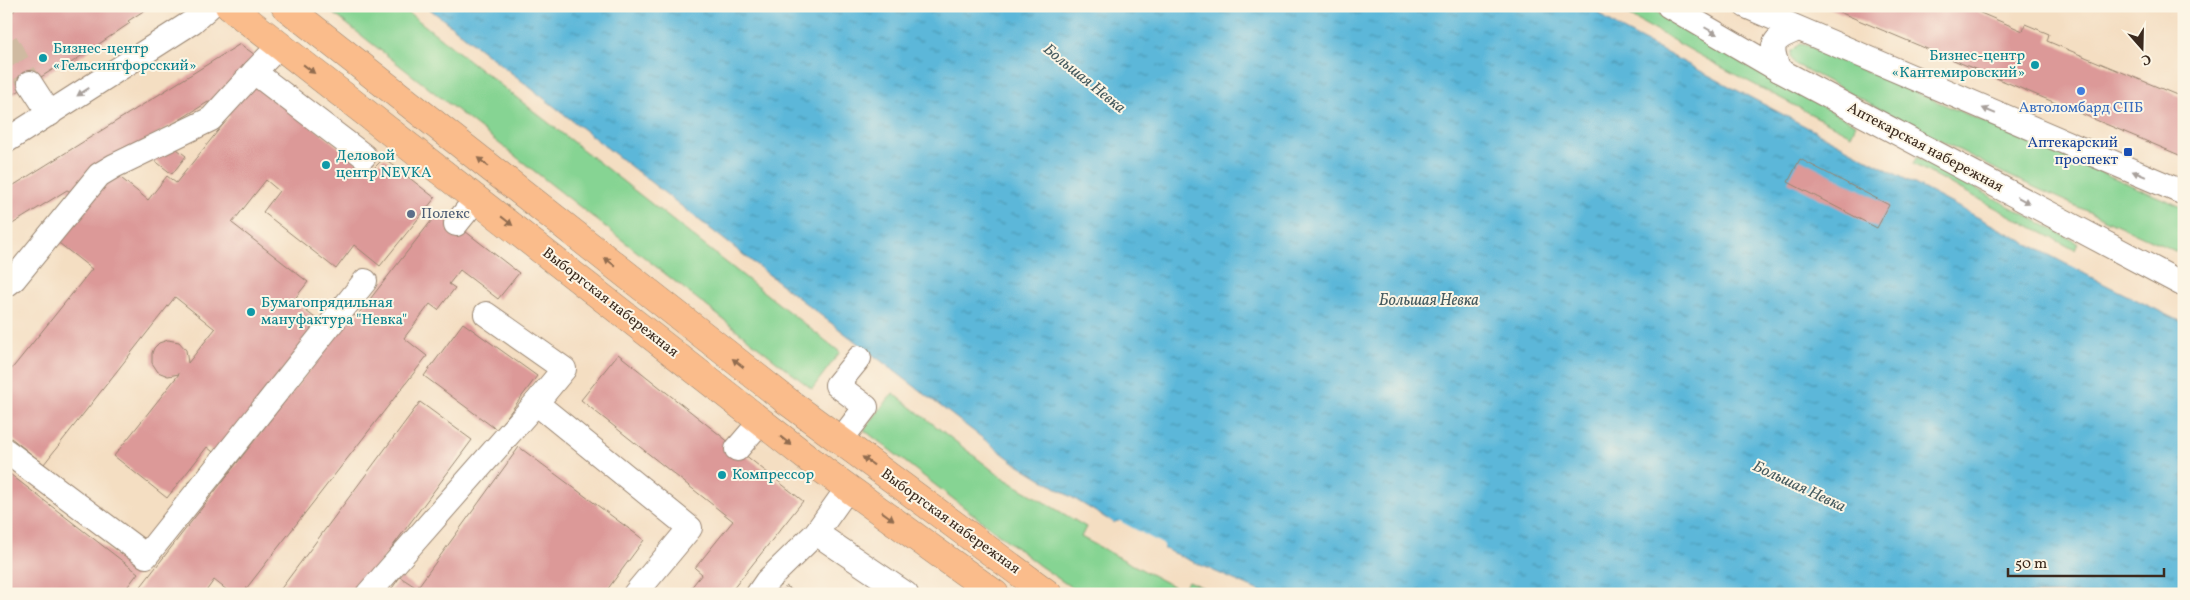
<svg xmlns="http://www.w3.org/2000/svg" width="2190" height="600" viewBox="0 0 2190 600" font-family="Vollkorn,serif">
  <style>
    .green { fill: #86d493; stroke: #607f58 }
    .water { fill: url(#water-ripples); stroke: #4b707c }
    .pier { fill: #f4dec2 }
    .building { fill: #dc9998; fill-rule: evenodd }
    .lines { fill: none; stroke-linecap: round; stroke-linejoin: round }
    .minor-tunnel { stroke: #cfbaa1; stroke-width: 24; stroke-dasharray: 24 12; stroke-linecap: butt }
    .minor-casing { stroke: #988470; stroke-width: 26 }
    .major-casing { stroke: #988470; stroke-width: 29 }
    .minor { stroke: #fff; stroke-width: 24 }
    .major { stroke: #fabc8b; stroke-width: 28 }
    .oneway { fill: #a79f9a }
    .oneway2 { fill: #916c4f }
    .culture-dot { fill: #0f9aa8; stroke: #fcf5e5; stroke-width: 2 }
    .shop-dot { fill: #3f7fe0; stroke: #fcf5e5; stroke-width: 2 }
    .transit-dot { fill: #1a4fb4; stroke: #fcf5e5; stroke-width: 2 }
    .service-dot { fill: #5c6f8a; stroke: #fcf5e5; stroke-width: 2 }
    .labels { text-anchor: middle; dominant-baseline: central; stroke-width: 4; stroke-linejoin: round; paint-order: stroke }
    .culture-label { font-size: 15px; fill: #0d838f; stroke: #fcf5e5; text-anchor: start }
    .shop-label { font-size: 15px; fill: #366cbe; stroke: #fcf5e5 }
    .transit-label { font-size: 15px; fill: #164399; stroke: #fcf5e5; text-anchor: end }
    .street-label { font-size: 15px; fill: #3b2a1e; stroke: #fcf5e5 }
    .service-label { font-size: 15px; fill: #4e5e75; stroke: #fcf5e5; text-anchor: start }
    .water-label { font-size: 16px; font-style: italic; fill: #465b5f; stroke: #fcf5e5 }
  </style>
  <defs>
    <pattern id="water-ripples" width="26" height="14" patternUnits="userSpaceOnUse" patternTransform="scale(1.25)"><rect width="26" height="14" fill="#5bb7d9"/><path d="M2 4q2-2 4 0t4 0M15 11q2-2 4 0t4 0" fill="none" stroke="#4c95af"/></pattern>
  </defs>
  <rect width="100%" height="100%" fill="#fcf5e5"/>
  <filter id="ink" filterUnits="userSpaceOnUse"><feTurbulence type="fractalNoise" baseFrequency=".02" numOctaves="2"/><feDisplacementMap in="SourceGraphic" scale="10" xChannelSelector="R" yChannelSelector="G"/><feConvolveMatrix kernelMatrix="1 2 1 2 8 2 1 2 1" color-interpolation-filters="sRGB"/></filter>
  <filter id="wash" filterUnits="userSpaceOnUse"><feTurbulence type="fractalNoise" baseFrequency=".0096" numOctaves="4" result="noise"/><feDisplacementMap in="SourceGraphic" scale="20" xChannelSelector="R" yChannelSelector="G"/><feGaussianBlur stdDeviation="1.12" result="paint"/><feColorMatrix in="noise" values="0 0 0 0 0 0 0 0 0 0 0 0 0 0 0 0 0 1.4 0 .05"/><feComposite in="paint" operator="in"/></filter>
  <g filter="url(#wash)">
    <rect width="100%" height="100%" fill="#f4dec2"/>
    <g class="green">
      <path d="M324 6H400L840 352 812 389Z"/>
      <path d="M1612 6H1648L1679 27 1773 81 1856 124 1851 135 1721 67Z"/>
      <path d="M1799 44 1806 45 2184 208V255L2003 173 1795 64 1791 58V52Z"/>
      <path d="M1917 157 2078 243 2075 250 1913 164Z"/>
      <path d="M893 393 1000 476 1086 527 1081 537 1182 591 1188 581 1217 594H1081L1040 566 864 430Z"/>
    </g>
    <path class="water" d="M426 6H1589L1619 28 2106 285 2184 323V594H1266L1164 549V547L1117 521 1114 523 1014 462 814 310Z"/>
    <path class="pier" d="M1108 519 1114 523 1120 521 1164 545V549L1170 552 1169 554 1162 551V547L1119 524 1113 525 1107 521Z"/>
    <g id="blocks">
      <g class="building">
        <path d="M20 6H151L128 21 130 23 62 69 60 65 6 99V17Z"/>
        <path d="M1825 6H1964L2023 31 2025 24 2049 34 2047 41 2184 98V157Z"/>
        <path d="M240 44 262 60 246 74 370 172 384 158 435 198 380 266 354 245 336 269 263 212 279 191 266 180 232 223 308 282 293 301 323 324 223 460 207 447 167 498 114 456 179 374 168 376 158 372 152 363V353L154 348 159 343 168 340 179 342 186 350 188 363 215 329 175 297 44 464 6 434V376L92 269 55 240 87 200 67 190 6 228V190ZM208 102 230 116 176 183 167 176 148 200 111 170 83 180Z"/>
        <path d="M169 143 186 156 172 174 154 160Z"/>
        <path d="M1800 159 1889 205 1877 228 1788 182Z"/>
        <path d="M439 211 519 273 498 299 460 270 449 284 455 288 438 310 430 304 404 338 427 356 242 594H232L214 580 204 594H135L353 314 356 317Z"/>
        <path d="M463 323 537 376 497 430 424 376Z"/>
        <path d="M618 354 803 501 729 594H686L702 574 695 568 733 521 581 400Z"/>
        <path d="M420 402 472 440 357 594H277Z"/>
        <path d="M519 447 644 540 604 594H388L400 577 417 588Z"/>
        <path d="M6 471 138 573 122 594H6Z"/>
        <path d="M774 586 782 592 786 586 797 594H769Z"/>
      </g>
    </g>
  </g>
  <g filter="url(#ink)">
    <use href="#blocks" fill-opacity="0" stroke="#988470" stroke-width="1"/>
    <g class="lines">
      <path class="minor-tunnel" d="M6 42 30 83"/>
      <g class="minor-casing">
        <g id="minor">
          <path d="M1669 6 1779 70 2184 285"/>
          <path d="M1746 6 2184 193"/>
          <path d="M279 46 254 72 364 156"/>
          <path d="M1779 70C1768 43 1773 39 1798 29"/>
          <path d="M30 83 50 114"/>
          <path d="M6 141 192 22 210 6"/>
          <path d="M456 224 477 198"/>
          <path d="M6 285 14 279 99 175 114 166 211 119 254 72"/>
          <path d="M486 314 564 369 536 403 690 528 635 594"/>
          <path d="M840 441 866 407 837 385 859 358"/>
          <path d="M737 449 761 421"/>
          <path d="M6 451 146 556 365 281"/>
          <path d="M816 533 906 594"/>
          <path d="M368 594 536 403"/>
          <path d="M758 594 767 581 816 533 848 488"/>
        </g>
      </g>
      <g class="major-casing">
        <g id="major">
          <path d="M229 6 823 470 995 594"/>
          <path d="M285 6 787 401 1048 594"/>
        </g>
      </g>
      <use href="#minor" class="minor"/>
      <use href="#major" class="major"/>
    </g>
    <defs><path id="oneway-solid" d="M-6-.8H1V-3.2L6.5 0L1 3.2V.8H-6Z" transform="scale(1.25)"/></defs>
    <g class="oneway">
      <use href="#oneway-solid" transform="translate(1711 31) rotate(30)"/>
      <use href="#oneway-solid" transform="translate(83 92) rotate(147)"/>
      <use href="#oneway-solid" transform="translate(1989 111) rotate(-157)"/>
      <use href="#oneway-solid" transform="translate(2139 174) rotate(-157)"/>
      <use href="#oneway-solid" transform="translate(2023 200) rotate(28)"/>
    </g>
    <g class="oneway2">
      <use href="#oneway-solid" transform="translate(309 69) rotate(38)"/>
      <use href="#oneway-solid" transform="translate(483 162) rotate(-142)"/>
      <use href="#oneway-solid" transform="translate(507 221) rotate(38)"/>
      <use href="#oneway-solid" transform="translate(610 262) rotate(-142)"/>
      <use href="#oneway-solid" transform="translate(738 363) rotate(-142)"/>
      <use href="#oneway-solid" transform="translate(786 441) rotate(38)"/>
      <use href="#oneway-solid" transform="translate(868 461) rotate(-144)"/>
      <use href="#oneway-solid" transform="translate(888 516) rotate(36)"/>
    </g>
  </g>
  <g class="culture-dot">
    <circle cx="43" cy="58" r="5"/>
    <circle cx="2035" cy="65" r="5"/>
    <circle cx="326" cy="165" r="5"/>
    <circle cx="251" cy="312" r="5"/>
    <circle cx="722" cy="475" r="5"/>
  </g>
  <circle class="shop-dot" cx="2081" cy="91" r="5"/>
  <rect class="transit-dot" x="2123" y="147" width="10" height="10" rx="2.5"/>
  <circle class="service-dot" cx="411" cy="214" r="5"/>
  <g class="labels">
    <g class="culture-label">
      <text x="53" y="49">Бизнес-центр<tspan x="53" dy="17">«Гельсингфорсский»</tspan></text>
      <text x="2025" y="56" text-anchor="end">Бизнес-центр<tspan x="2025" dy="17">«Кантемировский»</tspan></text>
      <text x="336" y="156">Деловой<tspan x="336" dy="17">центр NEVKA</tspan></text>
      <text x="261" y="303">Бумагопрядильная<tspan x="261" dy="17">мануфактура "Невка"</tspan></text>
      <text x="732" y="475">Компрессор</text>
    </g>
    <g class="shop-label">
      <text x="2081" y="108">Автоломбард СПБ</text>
    </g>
    <g class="transit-label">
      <text x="2118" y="143">Аптекарский<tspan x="2118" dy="17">проспект</tspan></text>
    </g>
    <g class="street-label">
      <text transform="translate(1925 148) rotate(28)">Аптекарская набережная</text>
      <text transform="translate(610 303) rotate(38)">Выборгская набережная</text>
      <text transform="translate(950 522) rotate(36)">Выборгская набережная</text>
    </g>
    <g class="service-label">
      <text x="421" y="214">Полекс</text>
    </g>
    <g class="water-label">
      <text transform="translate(1084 79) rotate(39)">Большая Невка</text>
      <text x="1429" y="301">Большая Невка</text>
      <text transform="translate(1799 487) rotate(25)">Большая Невка</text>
    </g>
  </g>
  <rect width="2190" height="600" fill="none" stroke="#fcf5e5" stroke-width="25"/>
  <g transform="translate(2142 48) rotate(160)" stroke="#fcf5e5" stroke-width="4" paint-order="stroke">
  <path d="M0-4L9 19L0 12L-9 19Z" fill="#3b2a1e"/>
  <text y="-8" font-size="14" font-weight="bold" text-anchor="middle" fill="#3b2a1e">С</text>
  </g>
  <path d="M2008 568v8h156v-8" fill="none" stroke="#3b2a1e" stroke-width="2.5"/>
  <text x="2015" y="568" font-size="15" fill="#3b2a1e" stroke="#fcf5e5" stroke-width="4" paint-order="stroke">50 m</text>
</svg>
